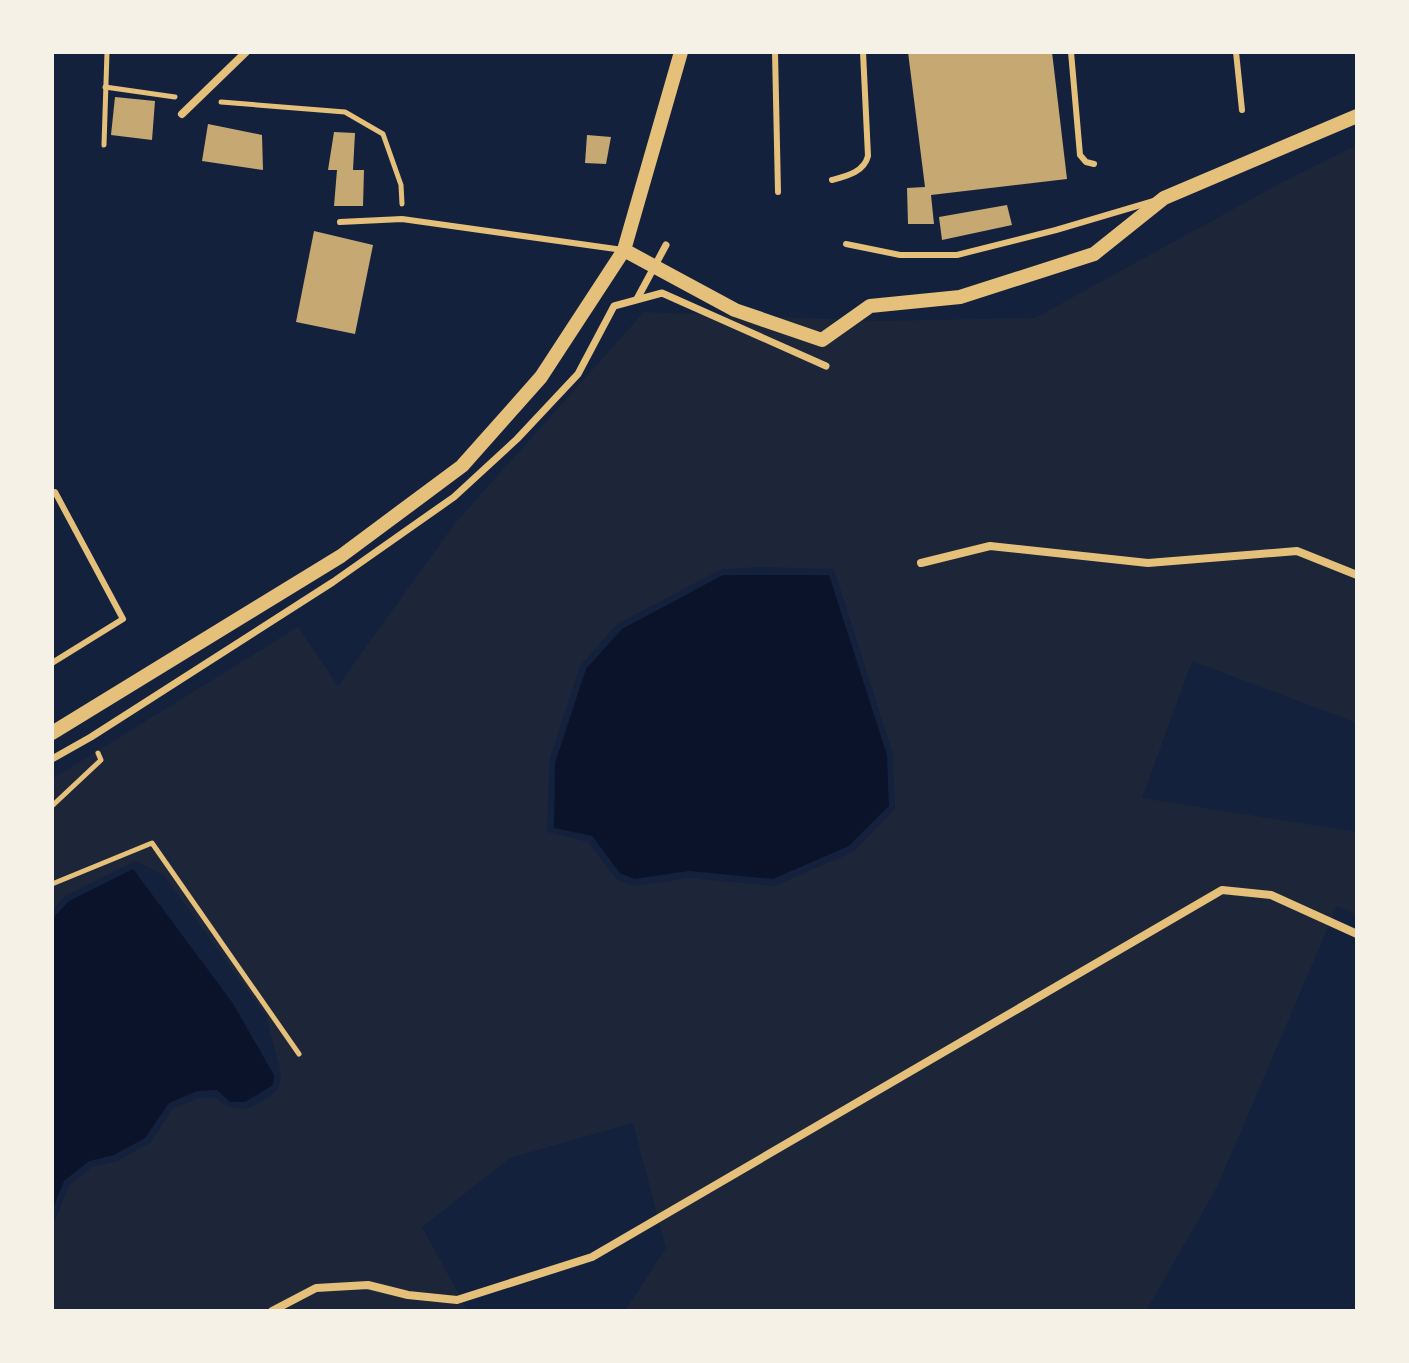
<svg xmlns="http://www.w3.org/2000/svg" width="1409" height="1363" viewBox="0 0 1409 1363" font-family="'Roboto Serif',serif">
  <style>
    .green { fill: #1d2539; fill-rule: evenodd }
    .water { fill: #0b132b }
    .building { fill: #c6a872 }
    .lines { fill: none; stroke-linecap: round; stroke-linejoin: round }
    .path { stroke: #e5c07b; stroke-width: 5 }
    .service { stroke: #e5c07b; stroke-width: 6 }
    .pedestrian { stroke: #e5c07b; stroke-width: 7 }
    .minor { stroke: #e5c07b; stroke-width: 8 }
    .tertiary { stroke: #e5c07b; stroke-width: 14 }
  </style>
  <rect width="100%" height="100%" fill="#14213d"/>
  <path class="green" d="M1357 145V723L1192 661 1142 798 1357 832V915L1337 906 1217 1187 1146 1311H625L666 1248 633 1123 510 1158 422 1227 468 1311H52V1229L69 1185 92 1167 117 1161 150 1143 173 1108 199 1098 215 1097C239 1118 257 1108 279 1088L281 1073 266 1016 164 875 135 861 65 896 52 910V779L298 627 338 686 456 522 644 312 878 321 1035 318 1275 186ZM762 567 834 569 893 754 895 809 853 852 774 886 689 878 633 886 616 879 588 842 547 832 549 761 580 666 617 624 722 569Z"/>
  <g class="water">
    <path d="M723 575H829L887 755 889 806 849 846 773 879 689 871 634 879 620 873 592 836 554 828 555 763 586 669 622 629Z"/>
    <path d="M133 869 232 1002 274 1075 273 1085 245 1102H230L217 1090 197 1091 169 1103 145 1138 114 1155 89 1161 64 1181 52 1211V919L69 901Z"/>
  </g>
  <g class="building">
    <path d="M908 52H1052L1067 179 931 195 934 224H908L907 188 925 187Z"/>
    <path d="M115 97 155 101 152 140 111 135Z"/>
    <path d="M208 124 262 135 263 170 202 161Z"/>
    <path d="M334 132 355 133 353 170H364L363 206H334L337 170H328Z"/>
    <path d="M587 135 611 137 606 164 585 163Z"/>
    <path d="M1007 205 1012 225 942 240 939 217Z"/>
    <path d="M314 231 373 245 355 334 296 322Z"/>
  </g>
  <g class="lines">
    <g class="path">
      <path d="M105 87 175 97"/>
      <path d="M221 102 345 112 383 134 401 185 402 204"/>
      <path d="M104 145 107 52"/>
      <path d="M52 806 101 760 98 753"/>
      <path d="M52 884 152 843 299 1054"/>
    </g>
    <g class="service">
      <path d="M775 52 778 192"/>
      <path d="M1071 52 1080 155 1086 162 1094 164"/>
      <path d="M1236 52 1242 110"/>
      <path d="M832 180C847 176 864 172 868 156L863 52"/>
      <path d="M340 222 402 219 623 250"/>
      <path d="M846 244 900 255H957L1056 230 1154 201"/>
      <path d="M52 492H55L123 619 52 663"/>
    </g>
    <g class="pedestrian">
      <path d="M637 299 666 245"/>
      <path d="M52 759 91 737 333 582 454 497 517 439 578 374 614 306 662 293 826 366"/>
    </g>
    <g class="minor">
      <path d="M182 114 246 52"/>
      <path d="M921 563 990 546 1148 563 1297 551 1357 575"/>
      <path d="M272 1311 316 1288 368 1285 408 1295 457 1300 592 1257 1222 890 1271 895 1357 934"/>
    </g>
    <g class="tertiary">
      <path d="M624 250 735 310 822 340 870 306 960 297 1094 254 1164 198 1357 116"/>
      <path d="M52 733 341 556 462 466 541 377 624 250 681 52"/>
    </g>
  </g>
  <rect width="1409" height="1363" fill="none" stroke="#f6f1e7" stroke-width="108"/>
</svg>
